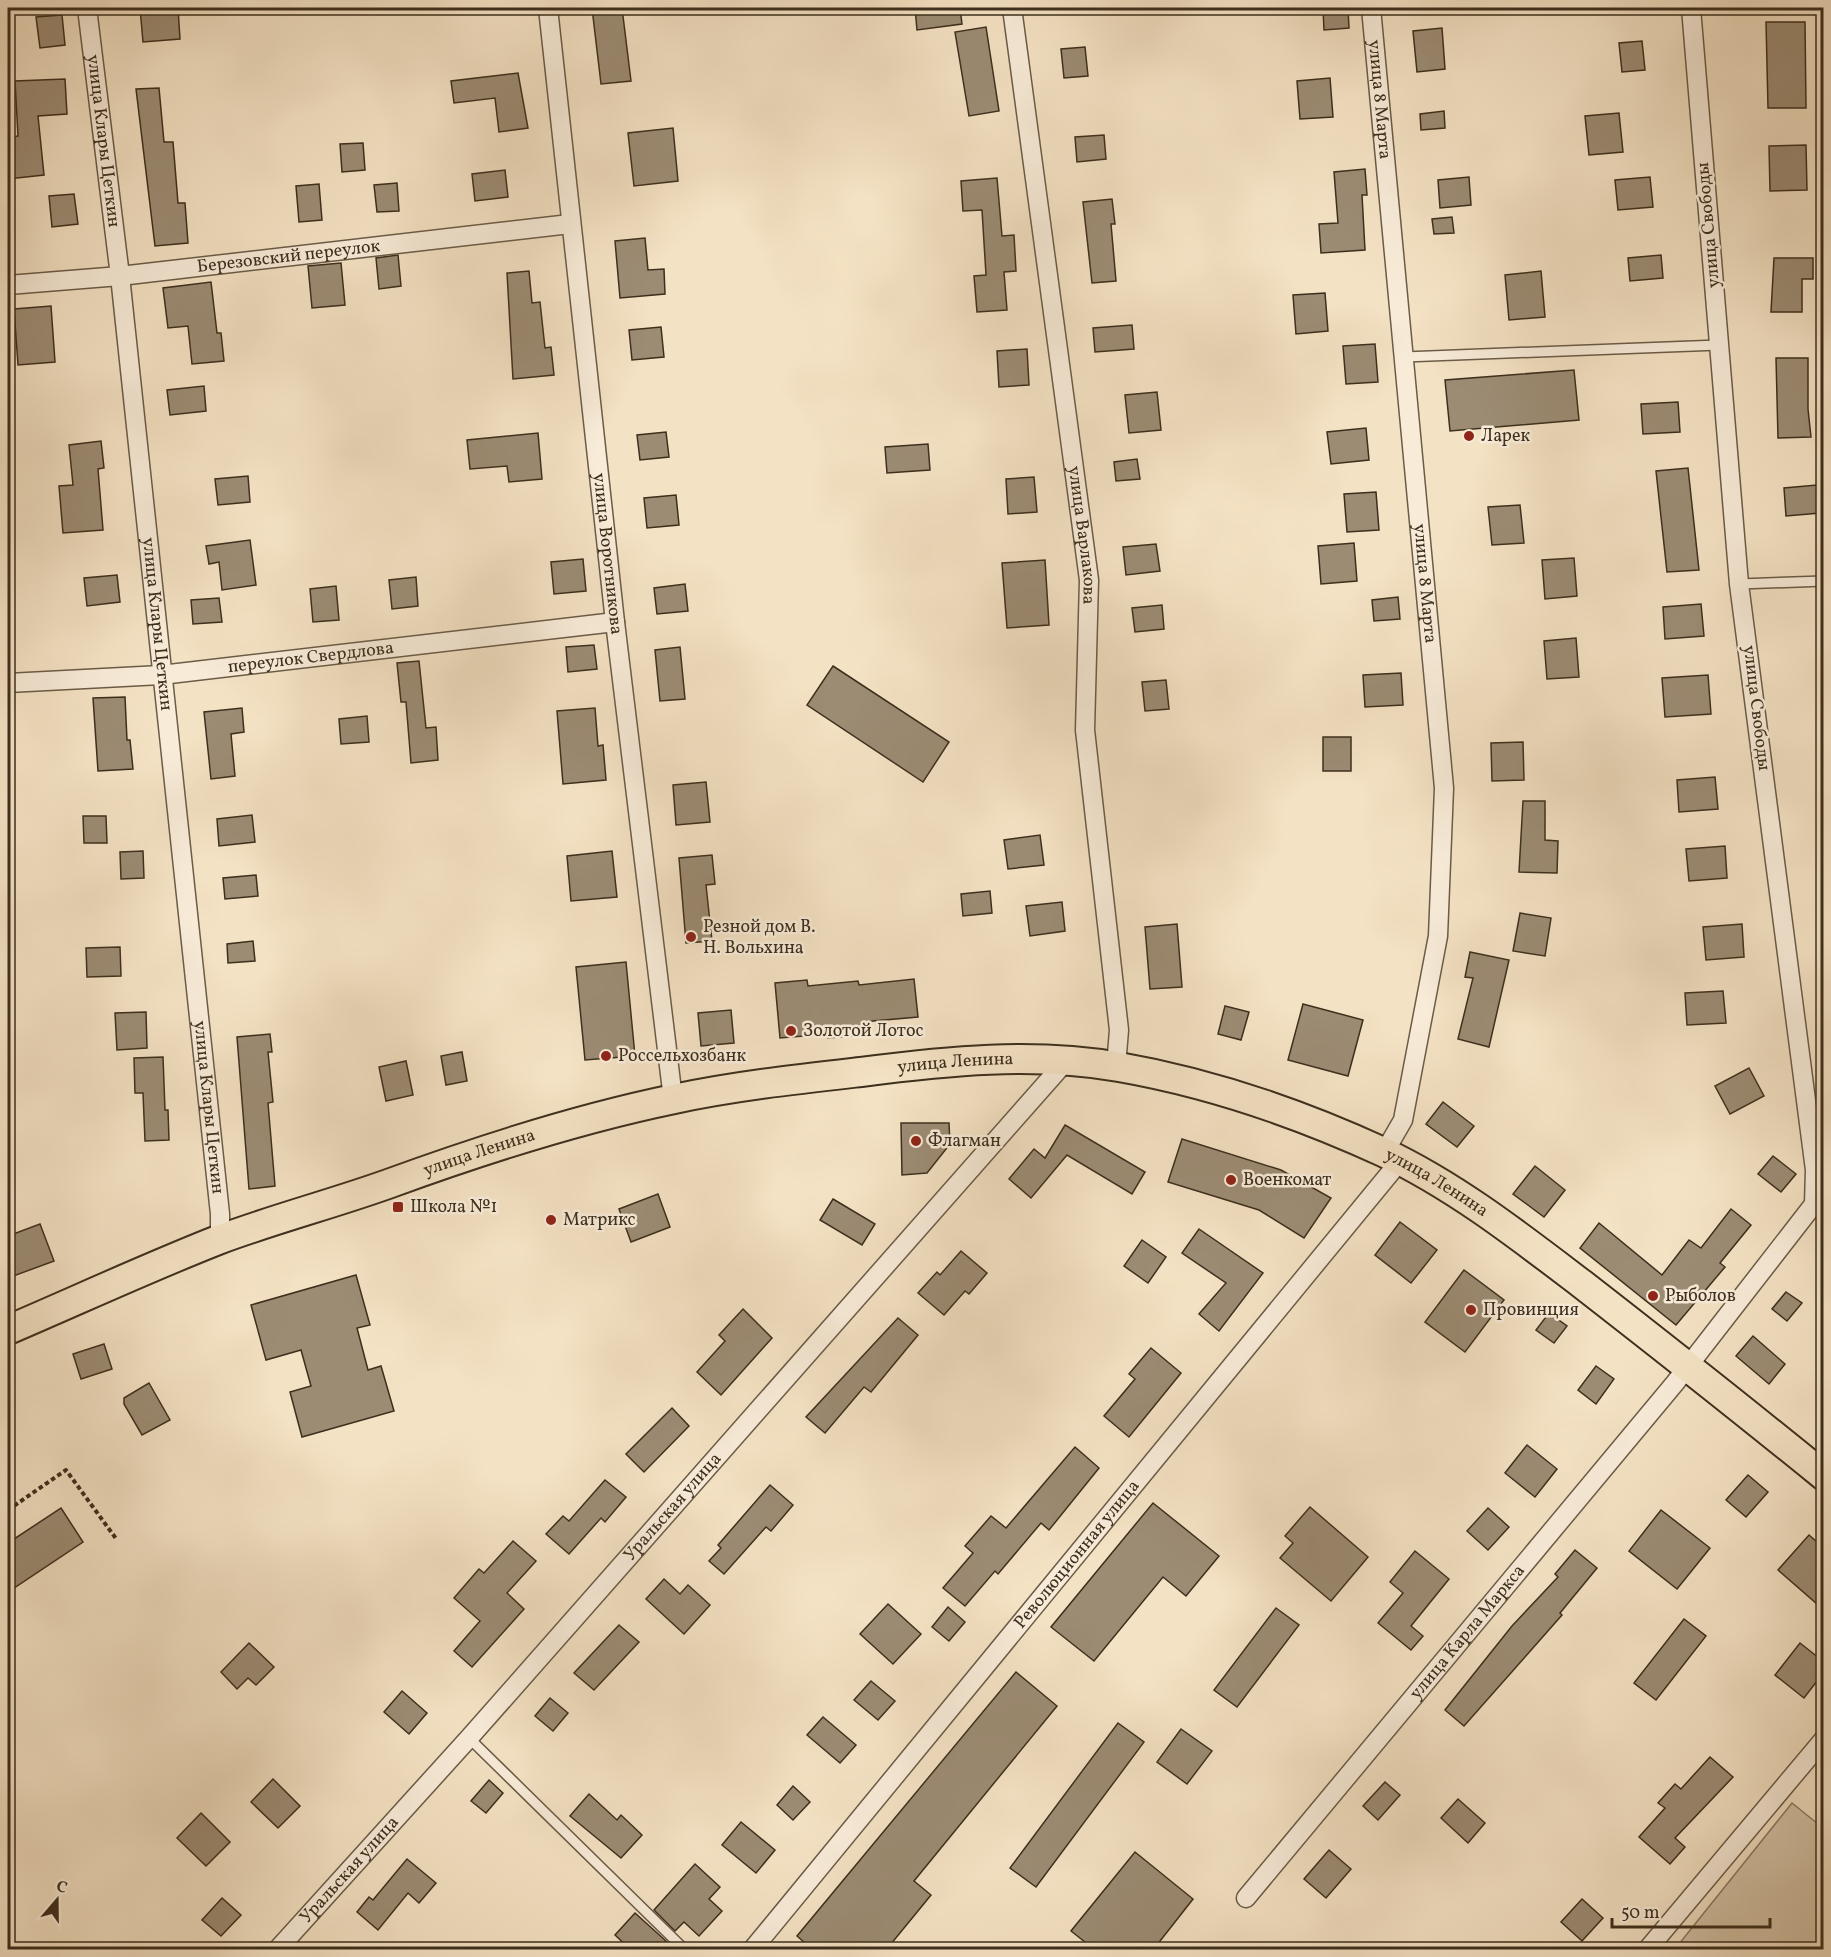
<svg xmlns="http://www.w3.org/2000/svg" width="1831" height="1957" viewBox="0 0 1831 1957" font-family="Vollkorn,serif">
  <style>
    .green { fill: #d5c4a8; stroke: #897a62; stroke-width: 1.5 }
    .building { fill: #9c8c74; stroke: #3d2f1d; stroke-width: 1.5 }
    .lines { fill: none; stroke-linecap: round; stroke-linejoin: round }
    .service-casing { stroke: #6b5c47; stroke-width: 12 }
    .minor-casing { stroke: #6b5c47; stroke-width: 21 }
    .primary-casing { stroke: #3d2f1d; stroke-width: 32 }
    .path { stroke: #3d2f1d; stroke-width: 4; stroke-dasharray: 4.5 3; stroke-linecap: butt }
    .service { stroke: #f8ecd9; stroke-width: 9 }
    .minor { stroke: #f8ecd9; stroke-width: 18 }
    .primary { stroke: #f4e2c4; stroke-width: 28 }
    .poi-dot { fill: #8f2418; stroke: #f8ecd9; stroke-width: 2 }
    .labels { text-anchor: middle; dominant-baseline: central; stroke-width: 5; stroke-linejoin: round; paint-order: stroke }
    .street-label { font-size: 18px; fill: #3d2f1d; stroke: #f8ecd9 }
    .poi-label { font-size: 18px; fill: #3d2f1d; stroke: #f8ecd9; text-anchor: start }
  </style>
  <rect width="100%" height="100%" fill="#f4e2c4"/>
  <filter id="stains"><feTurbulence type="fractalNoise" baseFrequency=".00333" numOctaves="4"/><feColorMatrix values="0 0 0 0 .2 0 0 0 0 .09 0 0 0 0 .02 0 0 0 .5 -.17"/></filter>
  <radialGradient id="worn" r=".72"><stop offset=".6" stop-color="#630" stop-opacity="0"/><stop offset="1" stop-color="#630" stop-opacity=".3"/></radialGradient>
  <path class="green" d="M1792 1803 1823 1828V1949H1675Z"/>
  <g class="building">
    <path d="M140 8H178L180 39 143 42Z"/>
    <path d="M592 8H622L631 81 601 84Z"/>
    <path d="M915 8H960L962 24 917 30Z"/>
    <path d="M1348 8 1349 28 1324 30 1323 9Z"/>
    <path d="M62 15 65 45 40 48 36 17Z"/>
    <path d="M1766 22H1805L1806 108H1768Z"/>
    <path d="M986 27 999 111 969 116 955 32Z"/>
    <path d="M1442 28 1445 69 1417 72 1413 31Z"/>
    <path d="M1642 41 1645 70 1622 72 1619 43Z"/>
    <path d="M1085 47 1088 76 1064 78 1061 49Z"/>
    <path d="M518 73 528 128 499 132 495 98 454 103 451 81Z"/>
    <path d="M1330 78 1333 117 1300 119 1297 81Z"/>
    <path d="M65 79 67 114 38 116 44 175 8 179V137L18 136 15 81Z"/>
    <path d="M159 88 164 142H173L178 203H185L188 243 155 246 136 89Z"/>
    <path d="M1444 111 1445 128 1421 130 1420 114Z"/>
    <path d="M1619 113 1623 152 1589 155 1585 116Z"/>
    <path d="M673 128 678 181 634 186 628 133Z"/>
    <path d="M1104 135 1106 159 1077 162 1075 137Z"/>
    <path d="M363 143 365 170 342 172 340 144Z"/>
    <path d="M1806 145 1807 190 1770 191 1769 146Z"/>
    <path d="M1365 169 1367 195H1362L1365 250 1321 253 1319 224 1338 223 1334 172Z"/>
    <path d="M505 170 508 197 475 201 472 174Z"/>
    <path d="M1469 177 1471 205 1440 208 1438 180Z"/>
    <path d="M1650 177 1653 207 1618 210 1615 180Z"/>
    <path d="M997 178 1002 236 1014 235 1016 271 1004 272 1007 310 977 312 974 276 986 275 982 210 963 211 961 181Z"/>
    <path d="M397 183 399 211 377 212 374 185Z"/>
    <path d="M319 184 322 220 299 222 296 186Z"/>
    <path d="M74 194 78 224 52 227 49 196Z"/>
    <path d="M1112 199 1115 224H1111L1116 281 1092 283 1083 202Z"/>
    <path d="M1452 217 1454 233 1434 234 1432 219Z"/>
    <path d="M645 238 648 270 664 269 665 294 620 298 615 241Z"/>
    <path d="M398 255 401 286 379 289 376 258Z"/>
    <path d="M1661 255 1663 278 1630 281 1628 258Z"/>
    <path d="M1774 258H1813V279H1802V312H1771Z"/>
    <path d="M341 263 345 305 312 308 308 266Z"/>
    <path d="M529 271 532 303 540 302 545 348 551 347 554 375 513 379 507 273Z"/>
    <path d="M1541 271 1545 317 1509 320 1505 275Z"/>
    <path d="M211 282 217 333H221L224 361 192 364 188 326 168 328 163 288Z"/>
    <path d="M1325 293 1328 331 1296 334 1293 295Z"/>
    <path d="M51 306 55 362 18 365 14 309Z"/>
    <path d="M1132 325 1134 349 1095 352 1093 328Z"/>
    <path d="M661 327 664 357 632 360 629 330Z"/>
    <path d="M1375 344 1378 382 1346 384 1343 346Z"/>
    <path d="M1027 349 1029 385 999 387 997 351Z"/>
    <path d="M1776 358H1808V409L1811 437 1778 438Z"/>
    <path d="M1574 370 1579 420 1450 431 1445 380Z"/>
    <path d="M204 386 206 411 170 415 167 390Z"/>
    <path d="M1157 392 1161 430 1129 433 1125 395Z"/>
    <path d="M1678 402 1680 432 1643 434 1641 404Z"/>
    <path d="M1366 428 1369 460 1331 464 1327 432Z"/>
    <path d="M666 432 669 457 640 460 637 435Z"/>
    <path d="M538 433 542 479 509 482 507 466 470 469 467 440Z"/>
    <path d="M101 441 104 468 98 469 103 530 63 533 59 486 73 485 69 445Z"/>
    <path d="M928 444 930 470 887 473 885 447Z"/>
    <path d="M1137 459 1140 479 1116 481 1114 462Z"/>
    <path d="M1688 468 1699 570 1667 572 1656 471Z"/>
    <path d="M248 476 250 502 218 505 215 479Z"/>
    <path d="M1034 477 1037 512 1008 514 1006 479Z"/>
    <path d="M1817 485 1820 513 1786 516 1784 488Z"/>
    <path d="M1376 492 1379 530 1347 532 1344 494Z"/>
    <path d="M676 495 679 525 647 528 644 498Z"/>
    <path d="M1520 505 1524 543 1492 545 1488 507Z"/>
    <path d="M250 540 256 585 222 590 219 562 209 564 206 546Z"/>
    <path d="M1354 543 1357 581 1321 584 1318 546Z"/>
    <path d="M1156 544 1160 571 1126 575 1123 547Z"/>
    <path d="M1574 558 1577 596 1545 599 1542 560Z"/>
    <path d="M583 559 586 591 554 594 551 562Z"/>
    <path d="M1045 560 1049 625 1007 628 1002 563Z"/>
    <path d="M117 575 120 602 87 606 84 578Z"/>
    <path d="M416 577 418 606 392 609 389 580Z"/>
    <path d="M685 584 688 611 657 614 654 588Z"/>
    <path d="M336 586 339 620 313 622 310 589Z"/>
    <path d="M1398 597 1400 619 1374 621 1372 600Z"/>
    <path d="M219 598 222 622 193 624 191 600Z"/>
    <path d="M1701 604 1704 636 1665 639 1663 607Z"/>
    <path d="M1162 605 1164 629 1135 632 1132 608Z"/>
    <path d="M1576 638 1579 677 1547 679 1544 641Z"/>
    <path d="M594 645 597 669 568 672 566 647Z"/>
    <path d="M680 647 685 699 660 701 655 650Z"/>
    <path d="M419 661 426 728 436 727 438 760 411 763 406 702H401L397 663Z"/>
    <path d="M833 666 949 742 923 782 807 705Z"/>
    <path d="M1401 673 1403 705 1365 707 1363 675Z"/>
    <path d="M1708 675 1711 714 1665 717 1662 678Z"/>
    <path d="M1166 680 1169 709 1145 711 1142 682Z"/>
    <path d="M125 697 127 740H130L133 769 98 771 93 698Z"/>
    <path d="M242 708 244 732 231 734 235 776 211 779 204 712Z"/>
    <path d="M595 708 598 746 603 745 606 780 563 784 557 711Z"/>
    <path d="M367 716 369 742 341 744 339 719Z"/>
    <rect x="1323" y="737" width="28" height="34"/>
    <path d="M1523 742 1524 780 1492 781 1491 743Z"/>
    <path d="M1715 777 1718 809 1679 812 1677 780Z"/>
    <path d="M706 782 710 822 676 825 673 785Z"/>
    <path d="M1523 801H1545V840L1558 841 1557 873 1519 872Z"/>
    <path d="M252 815 255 842 219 846 217 819Z"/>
    <path d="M83 816H106L107 843H84Z"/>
    <path d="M1040 835 1044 865 1008 869 1004 840Z"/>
    <path d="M1725 846 1727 878 1689 881 1686 849Z"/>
    <path d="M143 851 144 878 121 879 120 852Z"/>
    <path d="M612 851 617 897 571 901 567 856Z"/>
    <path d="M712 855 715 884 706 885 712 941 686 943 679 858Z"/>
    <path d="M256 875 258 896 225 899 223 878Z"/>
    <path d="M990 891 992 913 963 916 961 894Z"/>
    <path d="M1062 902 1065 931 1030 936 1026 906Z"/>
    <path d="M1520 913 1551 918 1545 956 1513 951Z"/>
    <path d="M1177 924 1182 987 1150 989 1145 927Z"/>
    <path d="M1742 924 1744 957 1706 960 1703 927Z"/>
    <path d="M253 941 255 961 228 963 227 944Z"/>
    <path d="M120 947 121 976 87 977 86 948Z"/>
    <path d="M1470 952 1509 960 1489 1047 1458 1039 1473 978 1465 977Z"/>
    <path d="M626 962 635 1056 585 1060 576 967Z"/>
    <path d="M914 979 918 1017 862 1022 864 1035 828 1038V1034L780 1038 775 983 807 980 808 986 858 981 859 985Z"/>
    <path d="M1723 991 1726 1023 1687 1025 1685 993Z"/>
    <path d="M1303 1004 1363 1020 1348 1076 1288 1060Z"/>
    <path d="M1225 1006 1249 1012 1241 1040 1218 1034Z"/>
    <path d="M731 1010 734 1043 701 1046 698 1013Z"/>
    <path d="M146 1012 147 1048 117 1050 115 1013Z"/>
    <path d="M270 1034 272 1052H268L273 1102 268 1103 275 1186 249 1189 237 1037Z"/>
    <path d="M462 1052 467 1081 446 1085 441 1056Z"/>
    <path d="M163 1057 165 1110H168L169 1140 145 1141 143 1093H135L134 1058Z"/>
    <path d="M406 1061 413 1095 386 1101 379 1067Z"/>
    <path d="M1749 1068 1764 1096 1730 1114 1715 1086Z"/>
    <path d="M1443 1102 1474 1126 1457 1147 1426 1124Z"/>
    <path d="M901 1123H949L950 1144 927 1173 902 1175Z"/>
    <path d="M1065 1125 1145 1172 1132 1194 1067 1155 1031 1198 1009 1179 1034 1149 1045 1158Z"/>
    <path d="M1182 1139 1281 1170 1331 1198 1304 1238 1259 1210 1168 1182Z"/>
    <path d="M1773 1156 1796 1174 1781 1192 1758 1174Z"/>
    <path d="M1535 1166 1565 1190 1544 1217 1513 1194Z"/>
    <path d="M658 1194 670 1227 631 1242 619 1209Z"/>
    <path d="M833 1199 875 1224 862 1245 820 1220Z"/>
    <path d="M1731 1209 1751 1225 1720 1263 1725 1267 1676 1325 1580 1248 1599 1223 1662 1275 1689 1240 1701 1248Z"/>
    <path d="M1400 1222 1437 1250 1411 1283 1375 1255Z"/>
    <path d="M40 1224 54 1261 8 1278V1236Z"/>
    <path d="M1199 1229 1263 1273 1219 1331 1199 1314 1226 1283 1182 1253Z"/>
    <path d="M1142 1240 1166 1257 1148 1283 1124 1266Z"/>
    <path d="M961 1251 987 1273 969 1294 965 1291 944 1315 918 1293 937 1272 940 1275Z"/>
    <path d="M1464 1270 1504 1300 1465 1352 1425 1322Z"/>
    <path d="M356 1275 370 1325 357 1328 368 1370 381 1366 394 1411 302 1437 290 1392 311 1386 301 1350 266 1360 251 1305Z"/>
    <path d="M1786 1292 1802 1303 1787 1321 1772 1309Z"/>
    <path d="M743 1309 772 1338 721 1395 697 1372 725 1341 719 1335Z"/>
    <path d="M1549 1313 1567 1326 1554 1343 1536 1330Z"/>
    <path d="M898 1318 918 1335 871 1392 864 1387 825 1433 806 1417Z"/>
    <path d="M1753 1336 1785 1364 1769 1384 1736 1356Z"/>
    <path d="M104 1344 112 1369 81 1379 73 1354Z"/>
    <path d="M1151 1348 1181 1373 1129 1437 1104 1416 1135 1379 1129 1374Z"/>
    <path d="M1596 1366 1614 1379 1596 1404 1578 1390Z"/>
    <path d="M149 1383 170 1420 142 1435 124 1404V1398Z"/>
    <path d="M672 1408 689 1426 644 1472 626 1454Z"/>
    <path d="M1527 1445 1557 1469 1535 1497 1505 1473Z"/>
    <path d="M1075 1447 1099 1468 1049 1530 1041 1523 998 1574 995 1571 965 1606 943 1588 973 1553 965 1546 991 1516 1006 1528Z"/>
    <path d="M1748 1475 1768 1492 1746 1517 1726 1500Z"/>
    <path d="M605 1480 626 1497 605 1522 601 1518 569 1554 546 1534 563 1516 569 1521Z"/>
    <path d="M770 1485 793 1505 771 1531 766 1527 724 1574 709 1561 721 1548 718 1545Z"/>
    <path d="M1153 1503 1219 1556 1186 1596 1163 1577 1094 1661 1051 1627Z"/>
    <path d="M1310 1507 1368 1557 1331 1601 1280 1558 1293 1543 1285 1536Z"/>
    <path d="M61 1508 83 1542 8 1592V1543Z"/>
    <path d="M1488 1508 1509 1527 1488 1550 1467 1531Z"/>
    <path d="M1661 1510 1710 1548 1677 1589 1629 1551Z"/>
    <path d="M1809 1535 1824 1548V1610L1778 1570Z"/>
    <path d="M513 1541 536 1561 507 1593 524 1609 472 1667 454 1651 480 1621 454 1598 479 1569 484 1573Z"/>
    <path d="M1575 1550 1597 1568 1560 1613 1562 1615 1464 1726 1445 1710 1512 1626 1558 1577 1555 1574Z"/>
    <path d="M1415 1551 1449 1579 1411 1626 1423 1636 1411 1650 1378 1623 1403 1593 1390 1582Z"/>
    <path d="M664 1579 680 1594 688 1585 710 1605 684 1634 646 1599Z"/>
    <path d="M888 1604 921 1634 893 1664 860 1634Z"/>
    <path d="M948 1607 965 1622 949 1641 932 1627Z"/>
    <path d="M1276 1608 1299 1625 1237 1707 1214 1690Z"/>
    <path d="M1684 1619 1706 1636 1656 1700 1634 1683Z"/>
    <path d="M619 1625 639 1642 594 1690 574 1673Z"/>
    <path d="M249 1643 274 1667 256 1685 248 1678 237 1689 221 1672Z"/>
    <path d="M1800 1643 1824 1662V1672L1804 1698 1775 1675Z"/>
    <path d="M1016 1672 1057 1706 914 1881 931 1895 886 1950H813L797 1936Z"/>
    <path d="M871 1681 895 1701 878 1720 854 1700Z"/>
    <path d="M402 1691 427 1713 409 1734 384 1712Z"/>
    <path d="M550 1698 568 1713 553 1731 535 1716Z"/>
    <path d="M823 1717 856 1745 840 1763 807 1735Z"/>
    <path d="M1118 1723 1144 1742 1036 1887 1010 1868Z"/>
    <path d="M1181 1729 1212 1751 1187 1784 1157 1762Z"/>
    <path d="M1710 1757 1733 1777 1675 1838 1685 1847 1670 1864 1639 1837 1665 1808 1658 1803 1675 1784 1681 1789Z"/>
    <path d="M273 1779 300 1806 278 1828 251 1802Z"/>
    <path d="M489 1780 503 1793 486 1813 471 1801Z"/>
    <path d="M1385 1782 1400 1795 1378 1820 1363 1806Z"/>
    <path d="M793 1786 810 1802 793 1820 777 1805Z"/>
    <path d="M589 1794 617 1820 621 1815 642 1835 621 1858 570 1816Z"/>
    <path d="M1458 1799 1485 1823 1468 1843 1441 1818Z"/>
    <path d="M201 1813 230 1842 206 1866 177 1838Z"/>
    <path d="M741 1822 775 1850 756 1873 722 1845Z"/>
    <path d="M1329 1850 1351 1869 1326 1898 1304 1879Z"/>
    <path d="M1135 1852 1193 1899 1153 1950H1095L1071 1931Z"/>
    <path d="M407 1859 436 1883 419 1903 408 1893 378 1930 357 1912 369 1897 373 1900Z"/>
    <path d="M695 1864 720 1887 709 1899 722 1911 699 1936 684 1922 675 1931 654 1910Z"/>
    <path d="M222 1898 241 1915 221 1936 202 1920Z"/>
    <path d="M1582 1899 1603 1918 1582 1941 1561 1922Z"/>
    <path d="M635 1913 666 1941 659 1950H631L615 1935Z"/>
  </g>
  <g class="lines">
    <g class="service-casing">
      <g id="service">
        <path d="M1404 357 1719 345"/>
        <path d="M1739 584 1824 581"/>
        <path d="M469 1738 685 1950"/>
      </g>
    </g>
    <g class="minor-casing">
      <g id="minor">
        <path id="s1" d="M87 8 120 276 220 1214V1239"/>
        <path id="s2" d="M548 8 615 622 673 1099"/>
        <path id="s3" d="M1012 8 1089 580 1085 730 1119 1030 1116 1066"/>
        <path id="s4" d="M1371 8 1444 788 1438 936 1403 1120 1384 1153"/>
        <path id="s5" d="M8 285 120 276 570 224"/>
        <path id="s6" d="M8 683 161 675 615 622"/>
        <path id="s7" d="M1246 1898 1675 1383 1814 1204 1815 1170 1739 584 1691 8"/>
        <path id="s8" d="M277 1950 469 1738 1066 1061"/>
        <path id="s9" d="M752 1950 1400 1161"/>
        <path d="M1647 1950 1824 1739"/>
      </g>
    </g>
    <g class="primary-casing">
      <g id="primary">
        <path id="s10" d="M8 1330C78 1300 147 1268 218 1240 274 1219 332 1204 388 1184 481 1150 577 1119 674 1099 735 1086 799 1079 861 1072 946 1061 1033 1052 1119 1067 1211 1083 1298 1113 1383 1152 1455 1186 1519 1236 1582 1284 1663 1347 1744 1411 1824 1476"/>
      </g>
    </g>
    <path class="path" d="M8 1510 66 1470 117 1540"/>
    <use href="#service" class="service"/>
    <use href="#minor" class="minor"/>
    <use href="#primary" class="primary"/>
  </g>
  <g class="poi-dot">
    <circle cx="1469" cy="436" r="6"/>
    <circle cx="691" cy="937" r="6"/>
    <circle cx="791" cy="1031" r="6"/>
    <circle cx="606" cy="1056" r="6"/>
    <circle cx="916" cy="1141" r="6"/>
    <circle cx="1231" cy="1180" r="6"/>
    <rect x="392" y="1201" width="12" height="12" rx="3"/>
    <circle cx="551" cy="1220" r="6"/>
    <circle cx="1653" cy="1296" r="6"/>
    <circle cx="1471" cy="1310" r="6"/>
  </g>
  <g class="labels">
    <g class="street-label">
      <text stroke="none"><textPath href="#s4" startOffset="92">улица 8 Марта</textPath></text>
      <text stroke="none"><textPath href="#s1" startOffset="134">улица Клары Цеткин</textPath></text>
      <text transform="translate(1709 225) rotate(-95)">улица Свободы</text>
      <text stroke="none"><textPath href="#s5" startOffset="282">Березовский переулок</textPath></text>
      <text stroke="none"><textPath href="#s3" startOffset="532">улица Варлакова</textPath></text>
      <text stroke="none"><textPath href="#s2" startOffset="549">улица Воротникова</textPath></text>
      <text stroke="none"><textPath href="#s4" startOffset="578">улица 8 Марта</textPath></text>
      <text stroke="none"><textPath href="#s1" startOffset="620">улица Клары Цеткин</textPath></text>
      <text stroke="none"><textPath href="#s6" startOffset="304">переулок Свердлова</textPath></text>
      <text transform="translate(1756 708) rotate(83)">улица Свободы</text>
      <text stroke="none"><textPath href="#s10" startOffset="990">улица Ленина</textPath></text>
      <text stroke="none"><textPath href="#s1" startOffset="1106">улица Клары Цеткин</textPath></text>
      <text stroke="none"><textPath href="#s10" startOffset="504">улица Ленина</textPath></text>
      <text stroke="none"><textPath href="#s10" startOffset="1494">улица Ленина</textPath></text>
      <text stroke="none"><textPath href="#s8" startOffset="594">Уральская улица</textPath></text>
      <text stroke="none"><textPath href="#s9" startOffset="512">Революционная улица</textPath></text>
      <text stroke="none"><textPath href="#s7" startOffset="346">улица Карла Маркса</textPath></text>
      <text stroke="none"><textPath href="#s8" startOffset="108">Уральская улица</textPath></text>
    </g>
    <g class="poi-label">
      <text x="1481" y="436">Ларек</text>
      <text x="703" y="927">Резной дом В.<tspan x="703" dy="21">Н. Вольхина</tspan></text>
      <text x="803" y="1031">Золотой Лотос</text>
      <text x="618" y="1056">Россельхозбанк</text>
      <text x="928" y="1141">Флагман</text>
      <text x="1243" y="1180">Военкомат</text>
      <text x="410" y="1207">Школа №1</text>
      <text x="563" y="1220">Матрикс</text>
      <text x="1665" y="1296">Рыболов</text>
      <text x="1483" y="1310">Провинция</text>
    </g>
  </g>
  <rect width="1831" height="1957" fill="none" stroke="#f4e2c4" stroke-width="30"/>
  <rect x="9" y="9" width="1813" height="1939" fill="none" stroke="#3d2f1d" stroke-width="3"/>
  <rect x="15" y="15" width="1801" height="1927" fill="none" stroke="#3d2f1d" stroke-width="1.5"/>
  <g transform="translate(57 1900) rotate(20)" stroke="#f8ecd9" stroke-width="4.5" paint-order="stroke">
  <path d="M0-4.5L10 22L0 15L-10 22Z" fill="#3d2f1d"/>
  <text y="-9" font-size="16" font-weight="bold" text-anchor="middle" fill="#3d2f1d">С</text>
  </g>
  <path d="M1612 1918v9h158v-9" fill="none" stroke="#3d2f1d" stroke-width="3"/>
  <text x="1621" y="1918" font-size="18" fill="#3d2f1d" stroke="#f8ecd9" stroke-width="4.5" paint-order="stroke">50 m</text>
  <rect width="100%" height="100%" filter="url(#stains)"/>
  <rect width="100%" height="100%" fill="url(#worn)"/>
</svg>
